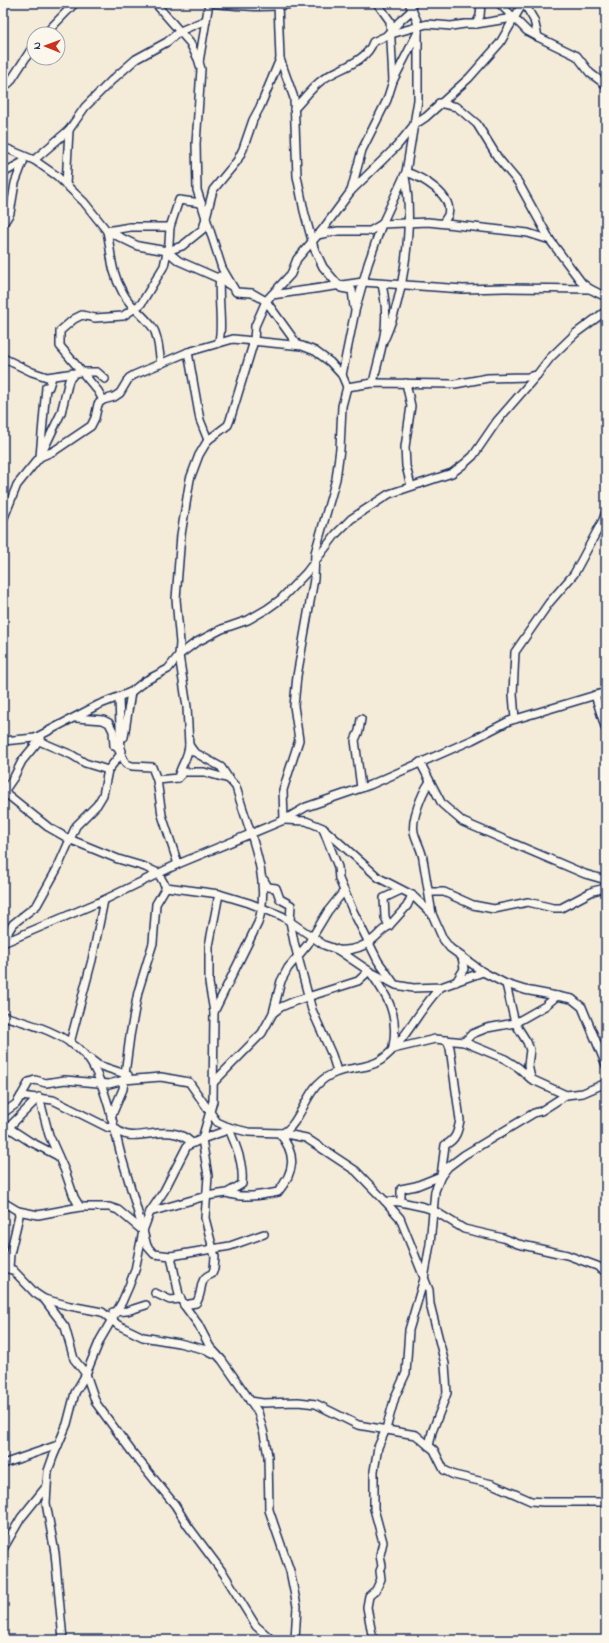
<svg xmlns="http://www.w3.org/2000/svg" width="609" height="1643" viewBox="0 0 609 1643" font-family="'Indie Flower',sans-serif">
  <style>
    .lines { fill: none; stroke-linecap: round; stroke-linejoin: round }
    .minor-casing { stroke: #1b2f5e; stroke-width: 10 }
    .minor { stroke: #fbf7ec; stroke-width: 7 }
  </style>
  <rect width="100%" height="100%" fill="#f5ebd9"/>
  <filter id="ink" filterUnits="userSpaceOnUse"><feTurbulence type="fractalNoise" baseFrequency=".025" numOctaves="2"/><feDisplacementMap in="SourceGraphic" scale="8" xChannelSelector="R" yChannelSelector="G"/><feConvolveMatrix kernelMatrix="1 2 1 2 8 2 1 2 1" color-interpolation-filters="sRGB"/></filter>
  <g filter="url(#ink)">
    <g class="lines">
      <g class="minor-casing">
        <g id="minor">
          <path d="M155 3 190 43 199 61"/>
          <path d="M208 3C239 6 267 9 297 3"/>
          <path d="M209 3 199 62 201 69 196 144 197 190 222 268 236 292 252 293 266 301 297 344"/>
          <path d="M278 3 280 59 294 98 297 176 304 211 314 248 323 267 341 288 352 290 354 307"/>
          <path d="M377 3 390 21 393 81"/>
          <path d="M499 3 527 31 538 37"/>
          <path d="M524 3 534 20 538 37 577 56 590 73 606 85"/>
          <path d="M476 24 480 16 481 3"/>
          <path d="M45 34 75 3"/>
          <path d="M391 34 427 24 451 26 465 24H476L513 18"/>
          <path d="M3 88 10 82 34 45"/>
          <path d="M439 103 457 107 477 124 498 158 518 182 550 240 582 283 590 289 606 297"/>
          <path d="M294 109C303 100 311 88 322 80 338 68 366 63 373 42L386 36 400 21 411 11"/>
          <path d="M3 147 34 160 57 176 84 202 107 231 138 246 167 251 179 261 220 279 231 286"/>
          <path d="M34 160 69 130 85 107 112 80 136 59 167 42 180 31 206 20"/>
          <path d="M406 172C421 177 454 195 448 215 447 217 444 221 443 223"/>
          <path d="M3 173 23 162"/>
          <path d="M66 185 69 130"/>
          <path d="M351 191 362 150 387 100 393 81 418 32"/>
          <path d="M3 224 10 213 15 183 23 162"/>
          <path d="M107 231C112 255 110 270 123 293 130 307 144 315 153 328 159 337 159 353 161 364"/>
          <path d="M107 231 130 227H170"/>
          <path d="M317 235 338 231H370L382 224 428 222 528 233 550 240"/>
          <path d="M167 251 182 246 203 229 213 190 237 161 243 149 253 120 260 107 280 59"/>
          <path d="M272 295 363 282 463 289 505 288 590 289"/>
          <path d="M385 338C404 296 414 222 405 177"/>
          <path d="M218 343C224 331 217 294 220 276"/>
          <path d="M188 352 200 420 208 440"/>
          <path d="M3 358 32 372 47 377 81 372H97L105 379"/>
          <path d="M342 375 355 311 368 264 382 224 406 172 418 100V30L417 21 409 3"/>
          <path d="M52 377 49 387H46L40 457 61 413 69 380 74 374"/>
          <path d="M373 383C382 343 391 327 382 284"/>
          <path d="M406 383 411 406 405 447 406 466 411 486"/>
          <path d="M347 387 373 383 455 384 488 378 528 377 537 375 550 358 576 333 606 311"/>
          <path d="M103 400 98 391 60 346V331L74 319 82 315 95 318 123 316 141 304 164 266 169 243 170 227 179 200 201 203"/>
          <path d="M3 520 17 485 34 464 40 457 54 451 91 426 95 418 98 404 103 400 114 397 120 393 129 378 134 375 188 352 233 339 302 346 315 351 330 362 342 375 347 387 342 406 340 449 336 479 315 553 314 579 297 676 294 706 299 740 283 790 284 820 306 821 323 828 379 878 412 895 432 914 443 939 450 948 483 972 506 984 525 990 572 999 582 1007 606 1065"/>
          <path d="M595 695 606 730"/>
          <path d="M76 718 103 720 109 723 113 731 114 746 117 747 121 754 119 698"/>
          <path d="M515 719 513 694 515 652 549 603 574 574 603 520 606 511"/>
          <path d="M124 737 131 692"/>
          <path d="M3 741 35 738 98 705 131 692 145 681 168 669 179 655 195 643 222 629 248 620 267 609 281 599 306 573 336 534 351 519 389 494 452 473 464 464 473 456 497 421 537 375"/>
          <path d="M39 741 72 755 85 763 108 770"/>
          <path d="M122 751 121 754 126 764 132 766 152 767 157 780"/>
          <path d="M420 762 442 804 463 822 585 874 606 880"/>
          <path d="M178 778C181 764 188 759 189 745"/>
          <path d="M229 779 221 767 194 752 189 745 187 707 179 655 180 643 176 599 177 586 181 535 190 479 199 455 208 440 228 425 230 420 254 341 255 326 266 301 291 274 297 259 323 229 351 191 397 146 414 125 426 117 469 78 500 43 523 3"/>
          <path d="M429 783C422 793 411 820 414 832 416 841 422 850 423 859 426 877 429 896 432 914"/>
          <path d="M361 788 355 740 359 731 361 719"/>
          <path d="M3 791 48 827 69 839 118 859 145 867 158 873 166 887 219 894 249 903 282 916 324 945 338 950 369 971 396 985 413 988 441 987 483 972"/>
          <path d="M3 793 14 777 22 761 41 738"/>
          <path d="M323 829 338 867 339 879 352 909 378 961 393 982"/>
          <path d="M178 864 162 815 157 780 178 778 184 772H204L229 779 236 787C248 830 273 879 258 923L214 1012"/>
          <path d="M264 880 268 887 276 888 280 899 291 905 290 921 294 942 312 1010 332 1055 337 1071"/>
          <path d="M429 892H444L473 905 494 909 528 902 553 908H561L593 891 606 888"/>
          <path d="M389 926 407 906 412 895"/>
          <path d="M3 940 13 924 37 905 57 869 76 826 97 805 103 795 108 770 121 754"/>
          <path d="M3 943 104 900 178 864 284 820 306 807 370 785 472 740 509 721 606 692"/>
          <path d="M338 950C350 951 362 948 372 940 378 936 381 930 389 926L385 917 384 898 401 890"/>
          <path d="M370 972C388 997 399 1014 393 1047"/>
          <path d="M456 982 464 969 462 957"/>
          <path d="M506 984 515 1023 527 1042 530 1050 528 1065 531 1078"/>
          <path d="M273 1013 281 1007 295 1001 358 981 369 971"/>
          <path d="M3 1016C31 1024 65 1033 85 1055 104 1076 114 1128 121 1155 130 1185 139 1215 147 1246L154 1254 171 1256 179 1295 184 1305 198 1324 210 1347 222 1360 258 1412 264 1434 268 1456 269 1510 290 1571 297 1606 295 1640"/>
          <path d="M464 1042 472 1034 487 1028 515 1023 545 1006 557 996"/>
          <path d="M70 1043 92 960 104 900"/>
          <path d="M393 1049 435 1039 464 1042 505 1059 519 1068 531 1079 566 1095 583 1093 606 1083"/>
          <path d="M89 1058 98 1065 128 1075"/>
          <path d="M214 1082 262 1033 273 1013 281 981 288 968 308 944 328 911 344 891"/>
          <path d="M21 1096 29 1082 35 1080 46 1083 65 1080 109 1084 124 1080 161 1077 189 1082 217 1122 228 1127 248 1132 281 1133 306 1138 356 1171 385 1201 401 1202 424 1207 433 1210 464 1229 503 1238 518 1244 567 1255 597 1266 606 1272"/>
          <path d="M3 1113 16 1104 21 1096 53 1100 109 1128H112L113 1125"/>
          <path d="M111 1117 123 1089 130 1036 138 992 153 943 156 904 166 887"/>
          <path d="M3 1124 29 1141 58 1156"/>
          <path d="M114 1127C132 1149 167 1118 192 1143"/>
          <path d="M3 1133 39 1097 49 1135 65 1171 74 1197 80 1207H109L118 1210 143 1231"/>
          <path d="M282 1133C296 1129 306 1096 317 1085 338 1063 362 1073 381 1060 404 1044 420 1007 441 987"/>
          <path d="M227 1193C242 1199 263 1195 278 1192 295 1171 297 1154 279 1133"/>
          <path d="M3 1202 18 1211 19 1216 10 1254 9 1268"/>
          <path d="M401 1202V1189L416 1186 441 1176 448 1167 464 1155 534 1113 541 1111 566 1095"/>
          <path d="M18 1211 38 1215 80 1207"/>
          <path d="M150 1212 206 1196 227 1193 242 1184C244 1164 236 1145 228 1127"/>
          <path d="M171 1256 230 1246 264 1234"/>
          <path d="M3 1268 13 1270 35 1293 44 1299 70 1306 102 1312 118 1325 143 1337 179 1343 207 1350 213 1354"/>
          <path d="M155 1293 170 1300 181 1299"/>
          <path d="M44 1299 65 1327 74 1359 86 1374 96 1403 132 1452 175 1505 188 1526 224 1574 256 1626 272 1640"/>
          <path d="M184 1305 196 1303C204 1293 197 1278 212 1274L214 1269 215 1257 205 1218 208 1176 202 1139 213 1101 214 1012 209 983V946L219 894"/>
          <path d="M113 1312 127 1311 146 1305"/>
          <path d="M250 1401 263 1403 298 1402 316 1404 358 1425 416 1435 429 1446 432 1432 447 1393 445 1364 430 1304 429 1290 400 1218 385 1201"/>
          <path d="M429 1446 434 1450 444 1470 454 1475 492 1484 531 1501 543 1502H606"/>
          <path d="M3 1464 58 1445"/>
          <path d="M3 1549 21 1518 46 1487"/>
          <path d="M63 1640 55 1553 46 1503 48 1471 53 1457 67 1424 75 1393 86 1374 100 1340 122 1302 129 1286 135 1270 143 1231 150 1212 164 1191 187 1146 202 1139 225 1131 228 1127"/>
          <path d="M373 1640 367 1607 369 1596 376 1590 381 1579 380 1571 382 1566 380 1555 383 1542 374 1509V1471L378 1447 386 1429 395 1397 406 1373 409 1330 424 1279 430 1244 435 1191 441 1176 445 1145C456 1140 458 1131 460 1120L450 1048 447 1040"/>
        </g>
      </g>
      <use href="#minor" class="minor"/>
    </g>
  </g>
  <rect width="609" height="1643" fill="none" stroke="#fbf7ec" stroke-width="16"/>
  <rect x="8" y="8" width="593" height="1627" fill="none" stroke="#1b2f5e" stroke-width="1.5" filter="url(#ink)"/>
  <g transform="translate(46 46) rotate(271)"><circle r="19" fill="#fbf7ec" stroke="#a1a7b3"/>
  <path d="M0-3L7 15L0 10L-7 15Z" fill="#c8321e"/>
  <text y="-6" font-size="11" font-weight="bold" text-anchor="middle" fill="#1b2f5e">N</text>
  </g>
</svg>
